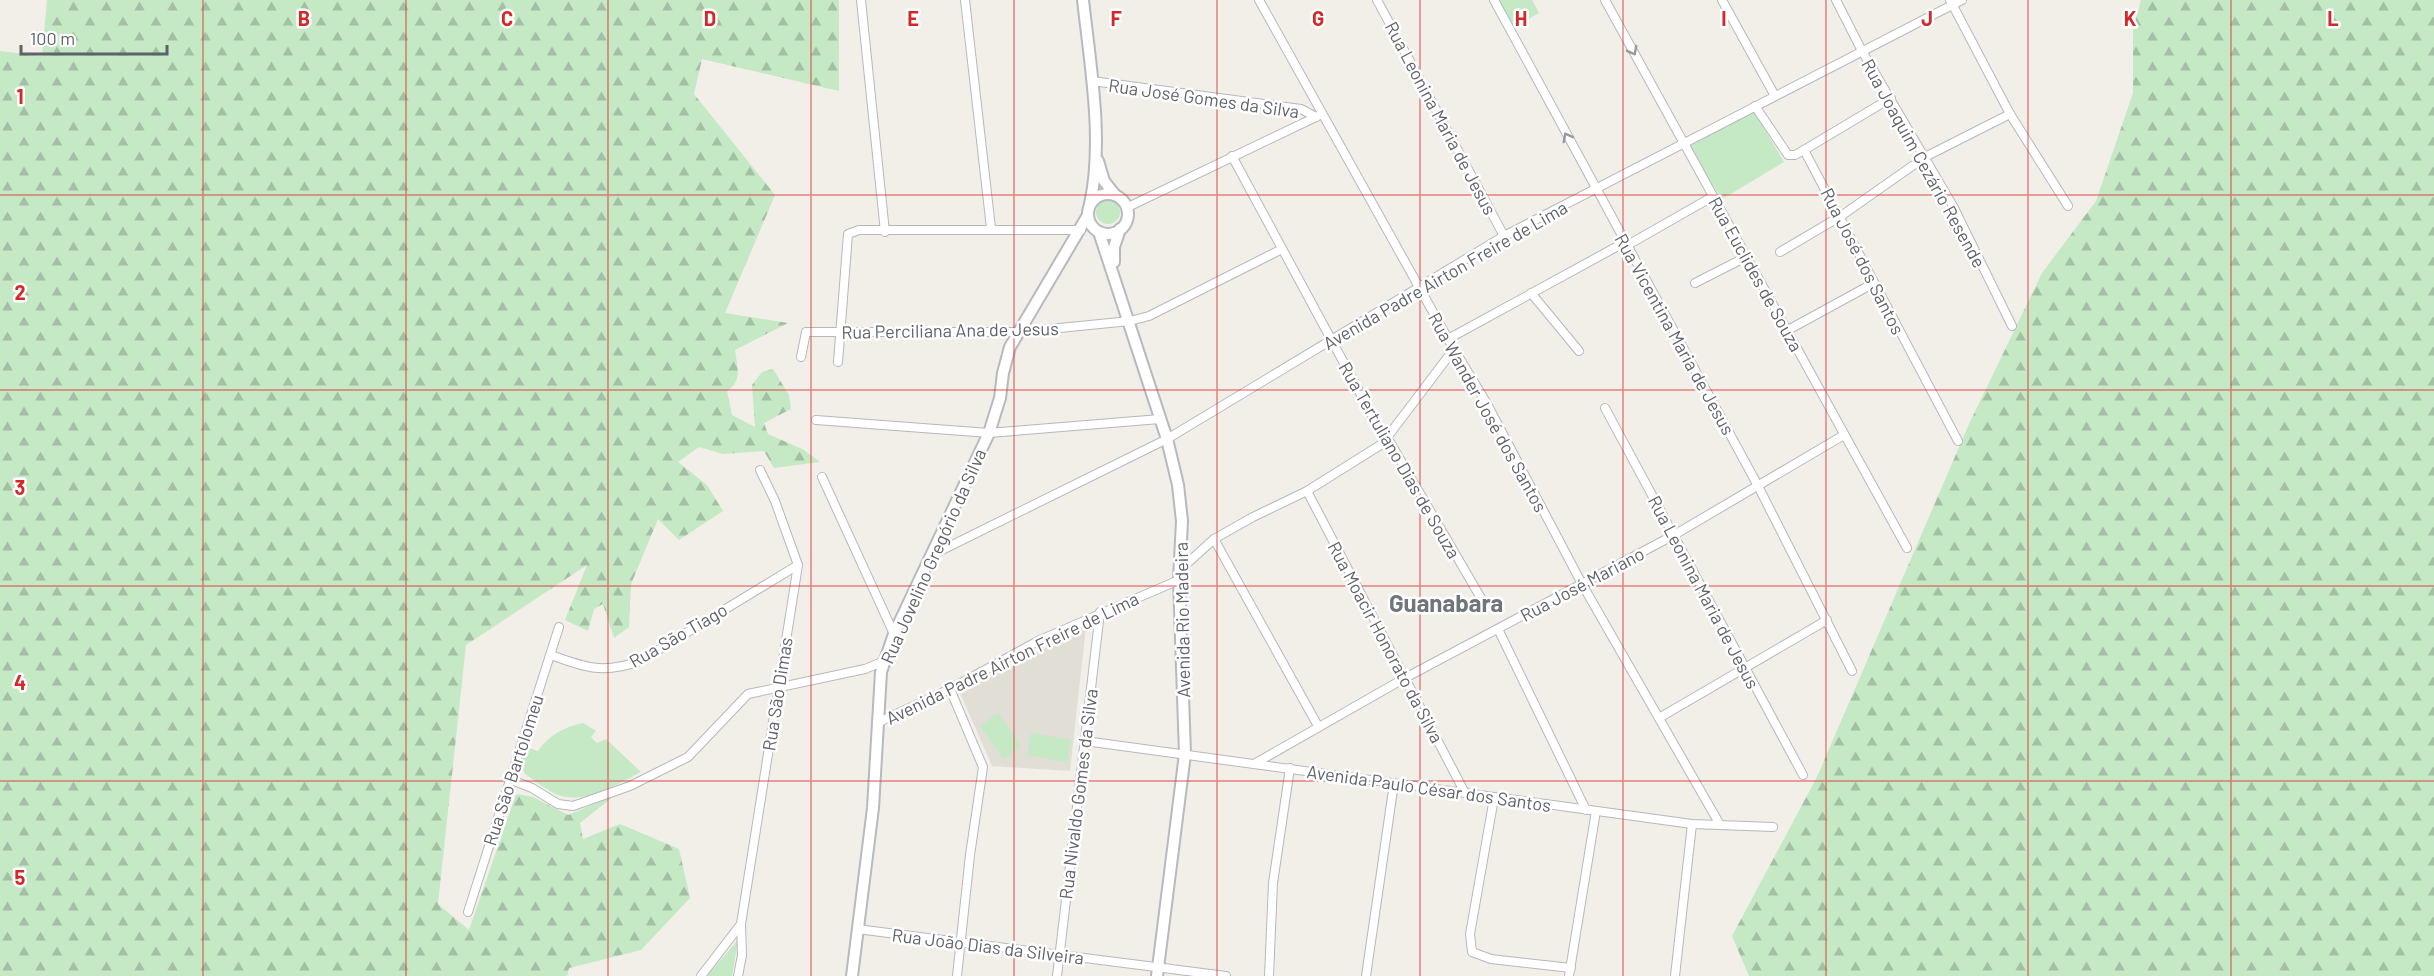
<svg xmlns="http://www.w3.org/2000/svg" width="2434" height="976" viewBox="0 0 2434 976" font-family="Barlow,sans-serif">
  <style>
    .education { fill: #e1ded6 }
    .forest { fill: url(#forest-firs) }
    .park { fill: #c5e8c5 }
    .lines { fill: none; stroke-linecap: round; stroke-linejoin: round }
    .street-casing { stroke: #b5b8bc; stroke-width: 10 }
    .secondary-casing { stroke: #b6babf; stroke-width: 14 }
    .street { stroke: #fff; stroke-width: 8 }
    .secondary { stroke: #fff; stroke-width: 10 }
    .oneway { stroke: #979a9d }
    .grid { fill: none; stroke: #d62828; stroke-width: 1.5; stroke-opacity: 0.55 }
    .labels { text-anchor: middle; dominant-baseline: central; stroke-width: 5; stroke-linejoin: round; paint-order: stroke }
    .street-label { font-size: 18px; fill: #5f6368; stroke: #fff }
    .district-label { font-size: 24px; font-weight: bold; fill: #70757a; stroke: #fff }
    .grid-label { font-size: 20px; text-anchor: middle; font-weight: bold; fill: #d62828; stroke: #fff; stroke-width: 5; stroke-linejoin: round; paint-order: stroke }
  </style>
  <defs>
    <pattern id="forest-firs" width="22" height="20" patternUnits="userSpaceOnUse" patternTransform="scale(1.5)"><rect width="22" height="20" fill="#c5e8c5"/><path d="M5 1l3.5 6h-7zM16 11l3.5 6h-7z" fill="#a3c0a4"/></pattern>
  </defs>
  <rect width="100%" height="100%" fill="#f1efe8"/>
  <path class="education" d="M1086 627 1070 771 992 766 960 693Z"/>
  <g class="forest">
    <path d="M47 0H839V91L702 59 694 94 775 195 725 313 788 323 735 350C737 366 743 381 727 391L732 415 755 427 752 385 762 372 773 369 789 395 791 409 764 423 768 434 804 450 820 462 774 468 764 451 723 454 699 447 678 462 707 485 723 511 679 540 658 519 631 584 629 627 614 638 603 604 594 609 588 631 565 620 587 565 466 645 438 904 469 930 516 794 533 797 568 815 614 796 580 823 583 839 620 824 679 849 690 898 641 950 569 968 567 976H0V51L42 56Z"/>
    <path d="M2141 0H2434V976H1749L1732 936 1817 777 1969 424 2042 273 2096 201 2133 93V29Z"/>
  </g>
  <g class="park">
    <path d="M1499 0H1532L1539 13 1514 27Z"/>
    <path d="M1754 111 1784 162 1722 199 1688 147Z"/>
    <circle cx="1108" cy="212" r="12"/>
    <path d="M998 713 1021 746 1003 759 980 726Z"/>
    <path d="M583 723 596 731 591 737 597 743 606 739 641 772C617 784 584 806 556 794 545 789 534 780 524 773L521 755 526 747 538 751C549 735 564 727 583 723Z"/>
    <path d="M1031 733 1071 740 1067 762 1027 755Z"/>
    <path d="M738 940 732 976H707Z"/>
  </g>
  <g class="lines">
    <g class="street-casing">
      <g id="street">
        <path d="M861 0 885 232"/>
        <path d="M965 0 991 228"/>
        <path d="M1259 0 1448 339 1486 402 1582 584 1719 823"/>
        <path d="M1377 0 1504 236"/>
        <path d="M1494 0 1757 484 1852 671"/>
        <path d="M1605 0 1907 548"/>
        <path d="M1722 0 1775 96"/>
        <path d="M1836 0 1862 51 1953 206 2012 326"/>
        <path d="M1950 0 2010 114 2068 206"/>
        <path d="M1092 81 1301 109 1316 117"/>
        <path d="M1755 106 1788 155H1795L1804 150 1958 441"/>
        <path d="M1804 150 1891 98"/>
        <path d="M1232 156 1378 426 1387 437 1485 605"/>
        <path d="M1126 208 1318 116"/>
        <path d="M1780 252 1841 216 1925 157 2010 114"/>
        <path d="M1695 283 1746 257"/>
        <path d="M1531 293 1579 351"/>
        <path d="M1788 330 1874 283"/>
        <path d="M1448 339 1618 246H1626L1712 197"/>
        <path d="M801 357 806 332H1019L1130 321 1149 316 1282 249"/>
        <path d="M838 362 848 234 859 230H1081"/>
        <path d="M1605 408 1803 775"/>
        <path d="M816 420 989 433 1160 419"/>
        <path d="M822 477 894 634"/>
        <path d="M1307 491 1465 793"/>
        <path d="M1214 539 1318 726"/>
        <path d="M932 555 1167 439 1504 236 1962 0"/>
        <path d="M1181 569 1214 539 1253 517 1307 491 1382 444 1454 349"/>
        <path d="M1498 629 1586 810"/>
        <path d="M551 655C586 668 604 674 640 661L798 565"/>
        <path d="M950 689 983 767 970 855 957 976"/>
        <path d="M1659 718 1827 620"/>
        <path d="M877 723 950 689 1040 640 1179 580"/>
        <path d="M1085 741 1692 824 1773 827"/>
        <path d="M1254 764 1405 678 1674 535 1844 435"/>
        <path d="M509 779 532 788 558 804 573 806 630 786 688 757 748 694 865 669 884 661"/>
        <path d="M1494 798 1470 934 1472 952 1491 959 1571 968"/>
        <path d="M468 912 559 627"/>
        <path d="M857 929 1226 976"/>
        <path d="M701 976 741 924"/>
        <path d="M738 976 742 955 741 924 798 565 775 501 760 470"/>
        <path d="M1057 976 1100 612"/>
        <path d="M1269 976 1273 883 1290 768"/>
        <path d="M1366 976 1394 783"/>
        <path d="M1569 976 1596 811"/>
        <path d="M1675 976 1692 824"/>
      </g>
    </g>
    <g class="secondary-casing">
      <g id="secondary">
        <path d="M1083 0C1090 64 1104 141 1090 204"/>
        <path d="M1098 161 1104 181 1115 195"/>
        <circle cx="1108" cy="214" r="20"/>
        <path d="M1099 232 1167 439 1178 485 1182 521 1179 580 1185 754 1157 976"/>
        <path d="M1114 262V247L1120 229"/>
        <path d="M852 976 873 808 881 672 894 634 989 433 1000 398 1003 373 1010 347 1088 215"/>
      </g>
    </g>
    <use href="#street" class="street"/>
    <use href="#secondary" class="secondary"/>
  </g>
  <defs><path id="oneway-chevron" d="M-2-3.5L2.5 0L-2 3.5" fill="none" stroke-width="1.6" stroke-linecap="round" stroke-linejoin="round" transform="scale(1.5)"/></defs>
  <g class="oneway">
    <use href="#oneway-chevron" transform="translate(1633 51) rotate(62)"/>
    <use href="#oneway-chevron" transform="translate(1567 137) rotate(-118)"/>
  </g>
  <path class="grid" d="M203 0V976M406 0V976M608 0V976M811 0V976M1014 0V976M1217 0V976M1420 0V976M1623 0V976M1826 0V976M2028 0V976M2231 0V976M0 195H2434M0 390H2434M0 586H2434M0 781H2434"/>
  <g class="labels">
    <g class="street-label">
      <text transform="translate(1204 98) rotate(8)">Rua José Gomes da Silva</text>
      <text transform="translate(1441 118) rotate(62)">Rua Leonina Maria de Jesus</text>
      <text transform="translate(1924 163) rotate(61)">Rua Joaquim Cezário Resende</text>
      <text transform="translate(1863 261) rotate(63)">Rua José dos Santos</text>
      <text transform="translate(1756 274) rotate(61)">Rua Euclides de Souza</text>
      <text transform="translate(1445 275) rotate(-30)">Avenida Padre Airton Freire de Lima</text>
      <text transform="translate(950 330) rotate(-1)">Rua Perciliana Ana de Jesus</text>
      <text transform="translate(1675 334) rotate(61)">Rua Vicentina Maria de Jesus</text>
      <text transform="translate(1488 412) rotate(61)">Rua Wander José dos Santos</text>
      <text transform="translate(1400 460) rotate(60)">Rua Tertuliano Dias de Souza</text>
      <text transform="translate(933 556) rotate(-66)">Rua Jovelino Gregório da Silva</text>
      <text transform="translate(1582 584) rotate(-28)">Rua José Mariano</text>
      <text transform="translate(1704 592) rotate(62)">Rua Leonina Maria de Jesus</text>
      <text transform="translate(1182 620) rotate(-91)">Avenida Rio Madeira</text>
      <text transform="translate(678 635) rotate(-30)">Rua São Tiago</text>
      <text transform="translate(1386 642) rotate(62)">Rua Moacir Honorato da Silva</text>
      <text transform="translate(1012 658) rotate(-26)">Avenida Padre Airton Freire de Lima</text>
      <text transform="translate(777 694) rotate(-81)">Rua São Dimas</text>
      <text transform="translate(513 770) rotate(-72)">Rua São Bartolomeu</text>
      <text transform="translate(1429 788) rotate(8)">Avenida Paulo César dos Santos</text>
      <text transform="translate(1078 794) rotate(-83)">Rua Nivaldo Gomes da Silva</text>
      <text transform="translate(988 946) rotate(7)">Rua João Dias da Silveira</text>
    </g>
    <g class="district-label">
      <text x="1446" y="602">Guanabara</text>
    </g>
  </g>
  <g class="grid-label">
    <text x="304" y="26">B</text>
    <text x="507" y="26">C</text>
    <text x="710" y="26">D</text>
    <text x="913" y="26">E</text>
    <text x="1116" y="26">F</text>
    <text x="1318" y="26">G</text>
    <text x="1521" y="26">H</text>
    <text x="1724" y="26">I</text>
    <text x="1927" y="26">J</text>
    <text x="2130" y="26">K</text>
    <text x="2333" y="26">L</text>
    <text x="20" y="104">1</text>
    <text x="20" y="300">2</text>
    <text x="20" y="495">3</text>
    <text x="20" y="690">4</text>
    <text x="20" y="885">5</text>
  </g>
  <path d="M21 45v9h146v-9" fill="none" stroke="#5f6368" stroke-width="3"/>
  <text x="30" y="45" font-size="18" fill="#5f6368" stroke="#ffffff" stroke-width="4.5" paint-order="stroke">100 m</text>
</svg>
